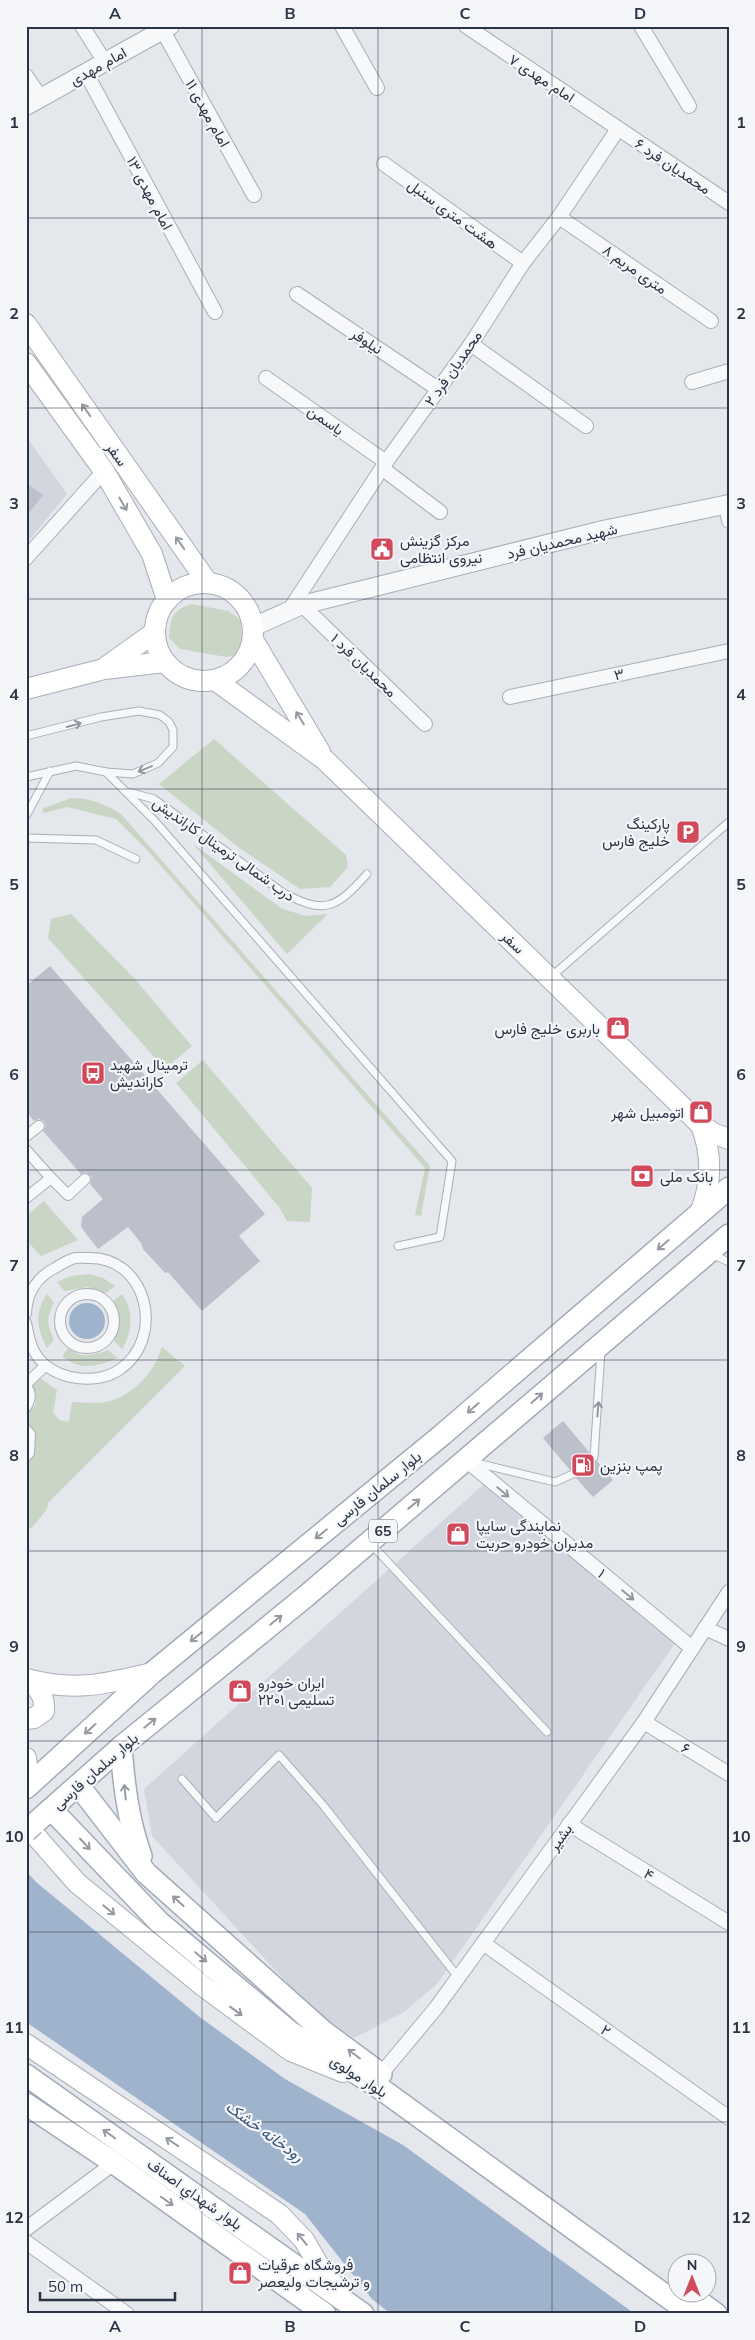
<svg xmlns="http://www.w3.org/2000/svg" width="755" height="2340" viewBox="0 0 755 2340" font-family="Mulish,Vazirmatn,sans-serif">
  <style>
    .built { fill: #d2d6de }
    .green { fill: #c9d6c5 }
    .water { fill: #9fb4cc }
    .building { fill: #bbc0ca }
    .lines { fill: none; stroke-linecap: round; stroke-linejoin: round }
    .service-casing { stroke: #a9aeb7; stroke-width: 9 }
    .pedestrian-casing { stroke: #a9aeb7; stroke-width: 12 }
    .minor-casing { stroke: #a9aeb7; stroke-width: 16 }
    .tertiary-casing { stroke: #a9aeb7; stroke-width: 20 }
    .secondary-casing { stroke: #a9aeb7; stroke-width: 22 }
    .primary-casing { stroke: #a3abb8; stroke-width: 24 }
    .service { stroke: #f7f8fa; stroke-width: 7 }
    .pedestrian { stroke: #f7f8fa; stroke-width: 10 }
    .minor { stroke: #f7f8fa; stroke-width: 14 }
    .tertiary { stroke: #f7f8fa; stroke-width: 18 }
    .secondary { stroke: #fff; stroke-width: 20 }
    .primary { stroke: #fff; stroke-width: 21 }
    .primary-bridge-casing { stroke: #a3abb8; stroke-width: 24; stroke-linecap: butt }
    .primary-bridge { stroke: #fff; stroke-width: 21 }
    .oneway { stroke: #959aa2 }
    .oneway2 { stroke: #9196a0 }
    .grid { fill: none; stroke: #2b3445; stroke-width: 1; stroke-opacity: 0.55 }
    .labels { text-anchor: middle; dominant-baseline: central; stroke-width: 4.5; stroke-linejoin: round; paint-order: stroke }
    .shield { fill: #f4f6f9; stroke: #676e7b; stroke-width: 1 }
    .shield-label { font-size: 14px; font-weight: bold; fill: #2b3445 }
    .street-label { font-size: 15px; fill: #2b3445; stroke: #f4f6f9 }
    .poi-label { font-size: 15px; fill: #2b3445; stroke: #f4f6f9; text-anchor: start }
    .water-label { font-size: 16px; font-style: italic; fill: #34527a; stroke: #f4f6f9 }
    .neatline { fill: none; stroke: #2b3445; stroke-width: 2 }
    .grid-label { font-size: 16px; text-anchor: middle; font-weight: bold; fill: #2b3445 }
  </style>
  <rect width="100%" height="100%" fill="#e4e7ec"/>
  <g class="built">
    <path d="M26 436 67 494 26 544Z"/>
    <path d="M485 1483 676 1642 437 1984 404 2012 354 2038 310 2008 152 1836 144 1789Z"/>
  </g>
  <g class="green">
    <path d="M192 604 228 611 241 620 242 641 236 655 226 657 180 649 169 638C171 617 171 611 192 604Z"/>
    <path d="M214 739 346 855 348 867 330 887 300 889 238 847 159 784Z"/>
    <path d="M71 798C90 798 105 804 121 814L430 1166 421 1216 415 1215 425 1168 148 851 116 819 67 807 44 813 42 809Z"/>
    <path d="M193 844 281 908 305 916 328 914 287 954Z"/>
    <path d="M71 914 133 977 192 1046 165 1069 48 938 51 919Z"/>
    <path d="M203 1060 312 1188 310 1222 287 1221 279 1207 176 1083Z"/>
    <path d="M44 1201 78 1240 41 1256 26 1240V1216Z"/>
    <path d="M89 1274 103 1278 115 1286 106 1293 88 1287 64 1291 57 1282 71 1276Z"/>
    <path d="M47 1294 54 1303C46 1317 47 1325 54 1340L47 1348C37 1328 34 1313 47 1294Z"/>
    <path d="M122 1294C134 1311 133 1331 122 1349L114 1341C119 1326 120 1317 112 1302Z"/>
    <path d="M69 1347C79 1360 95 1355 108 1350L117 1358C97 1367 80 1371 62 1356Z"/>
    <path d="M162 1347 185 1366 48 1503 47 1509 31 1529 26 1525V1461L32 1457C36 1444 38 1432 26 1423V1413L35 1406 36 1394 32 1387 40 1378 57 1390 53 1413 60 1420 69 1422 72 1402C81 1402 90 1403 99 1403 130 1400 153 1375 162 1347Z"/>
  </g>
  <g class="water">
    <circle cx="87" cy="1321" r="18"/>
    <path d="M26 1871 36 1882 201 2018 285 2079 403 2145 635 2314H391L372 2299 305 2214 26 2022Z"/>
  </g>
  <g class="building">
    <path d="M26 483 43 495 26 517Z"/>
    <path d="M50 966 265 1214 239 1236 260 1261 202 1311 168 1272 165 1273 143 1249 141 1243 128 1227 98 1249 81 1227 82 1217 103 1199 90 1184 92 1177 86 1172 81 1174 43 1131 46 1126 44 1121 39 1119 34 1121 26 1111V986Z"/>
    <path d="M563 1421 589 1452 590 1460 593 1462 597 1461 613 1480 593 1497 576 1478 578 1474 576 1470H570L543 1438Z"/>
  </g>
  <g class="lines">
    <g class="service-casing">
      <g id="service">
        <path d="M26 736 101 717 139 711 160 715 169 722 173 730V747L158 763 133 774 106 772 76 766 26 777"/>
        <path d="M106 772 154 820 452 1161 440 1237 398 1246"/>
        <path d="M128 792 154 799 282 892C324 915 336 909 367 874"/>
        <path d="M26 816 50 771"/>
        <path d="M26 838 96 840 136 859"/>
        <path d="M552 976 729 822"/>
        <path d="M711 1254 729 1262"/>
        <path d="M594 1457 601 1351"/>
        <path d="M473 1462 555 1482 573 1474"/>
        <path d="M371 1544 547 1732"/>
        <path d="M182 1779 216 1818 279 1755 323 1805 458 1977"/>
      </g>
    </g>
    <g class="pedestrian-casing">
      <g id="pedestrian">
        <path d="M26 1136 39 1126"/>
        <path d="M26 1150 51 1178"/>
        <path d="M26 1198 51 1178 68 1195 85 1179"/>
        <circle cx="87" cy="1321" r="27"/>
        <path d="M26 1313C27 1293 37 1277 55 1268 60 1265 66 1261 72 1259 76 1257 82 1258 87 1258 147 1255 167 1338 119 1370 94 1387 46 1379 33 1349 29 1341 28 1331 26 1323"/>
        <path d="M26 1384 45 1366"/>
        <path d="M26 1385C31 1394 31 1398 26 1407"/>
        <path d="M26 1430 30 1434 29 1453 26 1456"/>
      </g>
    </g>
    <g class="minor-casing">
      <g id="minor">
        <path d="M82 26 105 62"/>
        <path d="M342 26 377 88"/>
        <path d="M466 26 729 203"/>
        <path d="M641 26 689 106"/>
        <path d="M163 31 254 195"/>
        <path d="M86 73 215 312"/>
        <path d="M26 76 41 98"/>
        <path d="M384 164 523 263"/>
        <path d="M559 217 711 321"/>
        <path d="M297 294 438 389"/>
        <path d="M471 344 586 426"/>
        <path d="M266 378 386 462"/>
        <path d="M692 382 729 371"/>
        <path d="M383 469 440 512"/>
        <path d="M726 505 729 521"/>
        <path d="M26 558 104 471"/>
        <path d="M302 605 425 724"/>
        <path d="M290 609 386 462 471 344 523 263 559 217 618 129"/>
        <path d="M510 697 729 651"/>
        <path d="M466 1460 692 1648"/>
        <path d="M705 1628 729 1639"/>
        <path d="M644 1722 729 1774"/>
        <path d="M569 1824 729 1923"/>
        <path d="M483 1943 729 2118"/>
        <path d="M381 2074 436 2008 644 1722 729 1592"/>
        <path d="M26 2229 114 2163"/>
        <path d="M26 2242 127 2314"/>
      </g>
    </g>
    <g class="tertiary-casing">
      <g id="tertiary">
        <path d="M26 106 170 26"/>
        <path d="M253 627 302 605 603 530 729 504"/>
      </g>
    </g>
    <g class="secondary-casing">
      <g id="secondary">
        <path d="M26 324 208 583"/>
        <path d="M26 363 104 471 152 554 167 600"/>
        <circle cx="204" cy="632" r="49"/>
        <path d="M253 640 320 752"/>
        <path d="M106 667 155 632"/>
        <path d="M215 680 325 760 701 1125 715 1134 729 1139"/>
        <path d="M26 689 104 669 165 662"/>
        <path d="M700 1213C712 1184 712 1154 701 1125"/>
        <path d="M26 1679C76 1692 104 1684 152 1673"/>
        <path d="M26 1719 34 1718 44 1711C45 1695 39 1690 29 1680"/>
        <path d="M26 1758 28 1774 26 1786"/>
        <path d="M26 1825 77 1883 203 1986 291 2051 343 2072"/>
        <path d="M26 2044 279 2214 304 2240 322 2271 341 2293"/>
      </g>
    </g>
    <g class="primary-casing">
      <g id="primary">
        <path d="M121 1747C124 1785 128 1820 141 1856"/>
        <path d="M79 1786 146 1873 324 2032 381 2074"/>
        <path d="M26 1788 152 1673 442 1435 729 1188"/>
        <path d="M51 1809 159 1922 290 2032 377 2086 691 2314"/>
        <path d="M34 1824 121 1747 305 1597 729 1235"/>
        <path d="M26 2075 363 2314"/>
        <path d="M26 2104 114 2163 325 2314"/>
        <path d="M686 2292 716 2314"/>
      </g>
    </g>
    <use href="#service" class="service"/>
    <use href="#pedestrian" class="pedestrian"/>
    <use href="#minor" class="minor"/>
    <use href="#tertiary" class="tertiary"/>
    <use href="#secondary" class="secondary"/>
    <use href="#primary" class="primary"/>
    <g class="primary-bridge-casing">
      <path id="primary-bridge" d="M26 1831 34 1824"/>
    </g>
    <use href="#primary-bridge" class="primary-bridge"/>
  </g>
  <defs><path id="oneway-shaft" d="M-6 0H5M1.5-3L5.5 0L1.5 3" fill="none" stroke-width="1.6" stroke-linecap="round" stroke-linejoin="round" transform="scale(1.25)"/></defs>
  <g class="oneway">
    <use href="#oneway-shaft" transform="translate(86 410) rotate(-125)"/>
    <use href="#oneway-shaft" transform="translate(123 504) rotate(60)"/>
    <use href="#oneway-shaft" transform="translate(180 543) rotate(-125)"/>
    <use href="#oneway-shaft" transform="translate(300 718) rotate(-121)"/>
    <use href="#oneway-shaft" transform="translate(663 1245) rotate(139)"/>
    <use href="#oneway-shaft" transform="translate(537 1398) rotate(-41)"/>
    <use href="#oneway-shaft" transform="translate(473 1408) rotate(139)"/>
    <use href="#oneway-shaft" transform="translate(414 1504) rotate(-40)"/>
    <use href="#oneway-shaft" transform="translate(321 1534) rotate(141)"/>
    <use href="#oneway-shaft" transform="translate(276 1620) rotate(-39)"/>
    <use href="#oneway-shaft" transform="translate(196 1637) rotate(141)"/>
    <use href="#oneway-shaft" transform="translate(150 1723) rotate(-39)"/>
    <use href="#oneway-shaft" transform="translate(90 1729) rotate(138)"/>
    <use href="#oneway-shaft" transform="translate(125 1792) rotate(-96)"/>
    <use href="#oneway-shaft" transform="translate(85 1844) rotate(47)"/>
    <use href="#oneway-shaft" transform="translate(178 1901) rotate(-138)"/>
    <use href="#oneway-shaft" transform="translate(109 1910) rotate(39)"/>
    <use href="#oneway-shaft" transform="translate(201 1957) rotate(40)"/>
    <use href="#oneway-shaft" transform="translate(236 2011) rotate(36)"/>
    <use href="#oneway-shaft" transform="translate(354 2054) rotate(-143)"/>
    <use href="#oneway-shaft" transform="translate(109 2134) rotate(-145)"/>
    <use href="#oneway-shaft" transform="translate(172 2142) rotate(-146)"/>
    <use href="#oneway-shaft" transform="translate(167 2201) rotate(35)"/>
    <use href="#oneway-shaft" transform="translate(302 2239) rotate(-129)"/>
  </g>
  <g class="oneway2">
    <use href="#oneway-shaft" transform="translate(74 725) rotate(-15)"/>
    <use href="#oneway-shaft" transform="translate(145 769) rotate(158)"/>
    <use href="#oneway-shaft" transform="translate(598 1409) rotate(-85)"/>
    <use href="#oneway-shaft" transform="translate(503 1492) rotate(40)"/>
    <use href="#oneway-shaft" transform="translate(628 1595) rotate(40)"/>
  </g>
  <path class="grid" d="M202 26V2314M378 26V2314M552 26V2314M26 218H729M26 408H729M26 599H729M26 789H729M26 980H729M26 1170H729M26 1360H729M26 1551H729M26 1741H729M26 1932H729M26 2122H729"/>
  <defs>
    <g id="civic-square" transform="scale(1.25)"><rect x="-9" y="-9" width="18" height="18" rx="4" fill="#d1495b" stroke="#f4f6f9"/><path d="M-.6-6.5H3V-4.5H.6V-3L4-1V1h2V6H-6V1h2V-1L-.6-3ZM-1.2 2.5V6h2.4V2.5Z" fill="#fff"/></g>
    <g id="parking-square" transform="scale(1.25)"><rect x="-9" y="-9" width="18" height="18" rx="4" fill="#d1495b" stroke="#f4f6f9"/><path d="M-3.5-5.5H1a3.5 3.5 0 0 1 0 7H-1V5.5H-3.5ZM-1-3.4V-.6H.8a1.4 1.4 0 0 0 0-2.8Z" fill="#fff"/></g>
    <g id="shop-square" transform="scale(1.25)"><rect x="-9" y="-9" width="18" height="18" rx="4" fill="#d1495b" stroke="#f4f6f9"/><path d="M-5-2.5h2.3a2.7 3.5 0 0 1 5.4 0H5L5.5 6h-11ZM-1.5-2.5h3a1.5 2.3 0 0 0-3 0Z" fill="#fff"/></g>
    <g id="bus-square" transform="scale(1.25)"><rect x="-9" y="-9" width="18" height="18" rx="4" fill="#d1495b" stroke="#f4f6f9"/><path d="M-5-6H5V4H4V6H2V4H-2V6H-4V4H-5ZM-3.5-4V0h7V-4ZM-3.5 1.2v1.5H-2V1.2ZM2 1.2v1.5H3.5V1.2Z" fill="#fff"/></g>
    <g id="bank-square" transform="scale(1.25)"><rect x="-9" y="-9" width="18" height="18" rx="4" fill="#d1495b" stroke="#f4f6f9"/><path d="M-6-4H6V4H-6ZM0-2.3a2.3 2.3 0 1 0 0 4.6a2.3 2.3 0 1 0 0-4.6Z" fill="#fff"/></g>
    <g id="fuel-square" transform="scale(1.25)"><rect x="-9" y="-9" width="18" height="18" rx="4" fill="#d1495b" stroke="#f4f6f9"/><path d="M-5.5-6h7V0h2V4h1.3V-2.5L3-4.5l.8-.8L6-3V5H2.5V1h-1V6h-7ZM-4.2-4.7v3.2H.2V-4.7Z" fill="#fff"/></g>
  </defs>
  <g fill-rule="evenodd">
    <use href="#civic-square" x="382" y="549"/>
    <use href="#parking-square" x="688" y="832"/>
    <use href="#shop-square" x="618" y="1028"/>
    <use href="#bus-square" x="93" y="1073"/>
    <use href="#shop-square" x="701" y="1112"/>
    <use href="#bank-square" x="642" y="1176"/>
    <use href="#fuel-square" x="583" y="1465"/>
    <use href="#shop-square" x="458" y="1534"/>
    <use href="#shop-square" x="240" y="1691"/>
    <use href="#shop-square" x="240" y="2273"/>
  </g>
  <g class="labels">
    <rect class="shield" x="369" y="1519.5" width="28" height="23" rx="4"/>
    <g class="shield-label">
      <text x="383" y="1531">65</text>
    </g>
    <g class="street-label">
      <text transform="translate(98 66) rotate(-29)">امام مهدی</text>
      <text transform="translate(542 78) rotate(33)">۷ امام مهدی</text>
      <text transform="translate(208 113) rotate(61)">۱۱ امام مهدی</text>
      <text transform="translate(673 166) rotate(34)">۶ محمدیان فرد</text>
      <text transform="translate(150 193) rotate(62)">۱۳ امام مهدی</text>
      <text transform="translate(453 214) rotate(36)">هشت متری سنبل</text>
      <text transform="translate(635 269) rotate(35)">۸ متری مریم</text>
      <text transform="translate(367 341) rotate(34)">نیلوفر</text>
      <text transform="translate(453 368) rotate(-55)">۲ محمدیان فرد</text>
      <text transform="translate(326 420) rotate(35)">یاسمن</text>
      <text transform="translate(117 454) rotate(55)">سفر</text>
      <text transform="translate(562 541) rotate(-13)">شهید محمدیان فرد</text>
      <text transform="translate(364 665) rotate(44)">۱ محمدیان فرد</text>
      <text transform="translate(619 674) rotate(-12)">۳</text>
      <text transform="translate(224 849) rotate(35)">درب شمالی ترمینال کاراندیش</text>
      <text transform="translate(513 942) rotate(44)">سفر</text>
      <text transform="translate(377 1488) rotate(-39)">بلوار سلمان فارسی</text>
      <text transform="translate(602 1573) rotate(40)">۱</text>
      <text transform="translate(686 1748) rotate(32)">۶</text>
      <text transform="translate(95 1771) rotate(-41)">بلوار سلمان فارسی</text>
      <text transform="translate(560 1837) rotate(-54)">بشیر</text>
      <text transform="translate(649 1874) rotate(32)">۴</text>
      <text transform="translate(606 2030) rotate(36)">۲</text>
      <text transform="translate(359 2076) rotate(33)">بلوار مولوی</text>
      <text transform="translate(195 2194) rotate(35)">بلوار شهداي اصناف</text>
    </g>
    <g class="poi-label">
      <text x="400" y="540">مرکز گزینش<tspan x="400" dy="17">نیروی انتظامی</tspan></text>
      <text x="670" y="823" text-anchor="end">پارکینگ<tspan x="670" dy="17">خلیج فارس</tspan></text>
      <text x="600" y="1028" text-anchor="end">باربری خلیج فارس</text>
      <text x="110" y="1064">ترمینال شهید<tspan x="110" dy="17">کاراندیش</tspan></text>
      <text x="684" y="1112" text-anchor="end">اتومبیل شهر</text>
      <text x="660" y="1176">بانک ملی</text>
      <text x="600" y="1465">پمپ بنزین</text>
      <text x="476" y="1525">نمایندگی سایپا<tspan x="476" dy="17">مدیران خودرو حریت</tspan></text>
      <text x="258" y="1682">ایران خودرو<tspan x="258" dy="17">تسلیمی ۲۲۰۱</tspan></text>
      <text x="258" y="2264">فروشگاه عرقیات<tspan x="258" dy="17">و ترشیجات ولیعصر</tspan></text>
    </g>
    <g class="water-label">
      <text transform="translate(265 2131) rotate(36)">رودخانه خشک</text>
    </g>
  </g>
  <rect width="755" height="2340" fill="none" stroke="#f4f6f9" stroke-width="55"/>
  <g transform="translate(692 2278)"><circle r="24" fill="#f4f6f9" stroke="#a4a8b1"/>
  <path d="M0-4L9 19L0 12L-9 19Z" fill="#d1495b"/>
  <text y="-8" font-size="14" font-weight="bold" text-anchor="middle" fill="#2b3445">N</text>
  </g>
  <path d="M40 2292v8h135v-8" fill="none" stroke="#2b3445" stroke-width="2.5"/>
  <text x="48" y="2292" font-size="15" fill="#2b3445" stroke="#f4f6f9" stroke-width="4" paint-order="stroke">50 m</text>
  <rect x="28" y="28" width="700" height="2284" class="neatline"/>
  <g class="grid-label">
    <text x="115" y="19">A</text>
    <text x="290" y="19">B</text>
    <text x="465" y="19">C</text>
    <text x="640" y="19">D</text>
    <text x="14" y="128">1</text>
    <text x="741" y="128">1</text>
    <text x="14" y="319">2</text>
    <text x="741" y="319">2</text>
    <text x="14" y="509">3</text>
    <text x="741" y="509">3</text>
    <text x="14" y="700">4</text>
    <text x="741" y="700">4</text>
    <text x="14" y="890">5</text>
    <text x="741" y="890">5</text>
    <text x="14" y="1080">6</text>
    <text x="741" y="1080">6</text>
    <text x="14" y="1271">7</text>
    <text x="741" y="1271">7</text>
    <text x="14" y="1461">8</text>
    <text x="741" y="1461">8</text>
    <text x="14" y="1652">9</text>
    <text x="741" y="1652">9</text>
    <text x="14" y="1842">10</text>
    <text x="741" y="1842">10</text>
    <text x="14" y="2033">11</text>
    <text x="741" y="2033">11</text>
    <text x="14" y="2223">12</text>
    <text x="741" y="2223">12</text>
    <text x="115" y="2332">A</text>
    <text x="290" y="2332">B</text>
    <text x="465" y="2332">C</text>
    <text x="640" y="2332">D</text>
  </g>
</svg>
